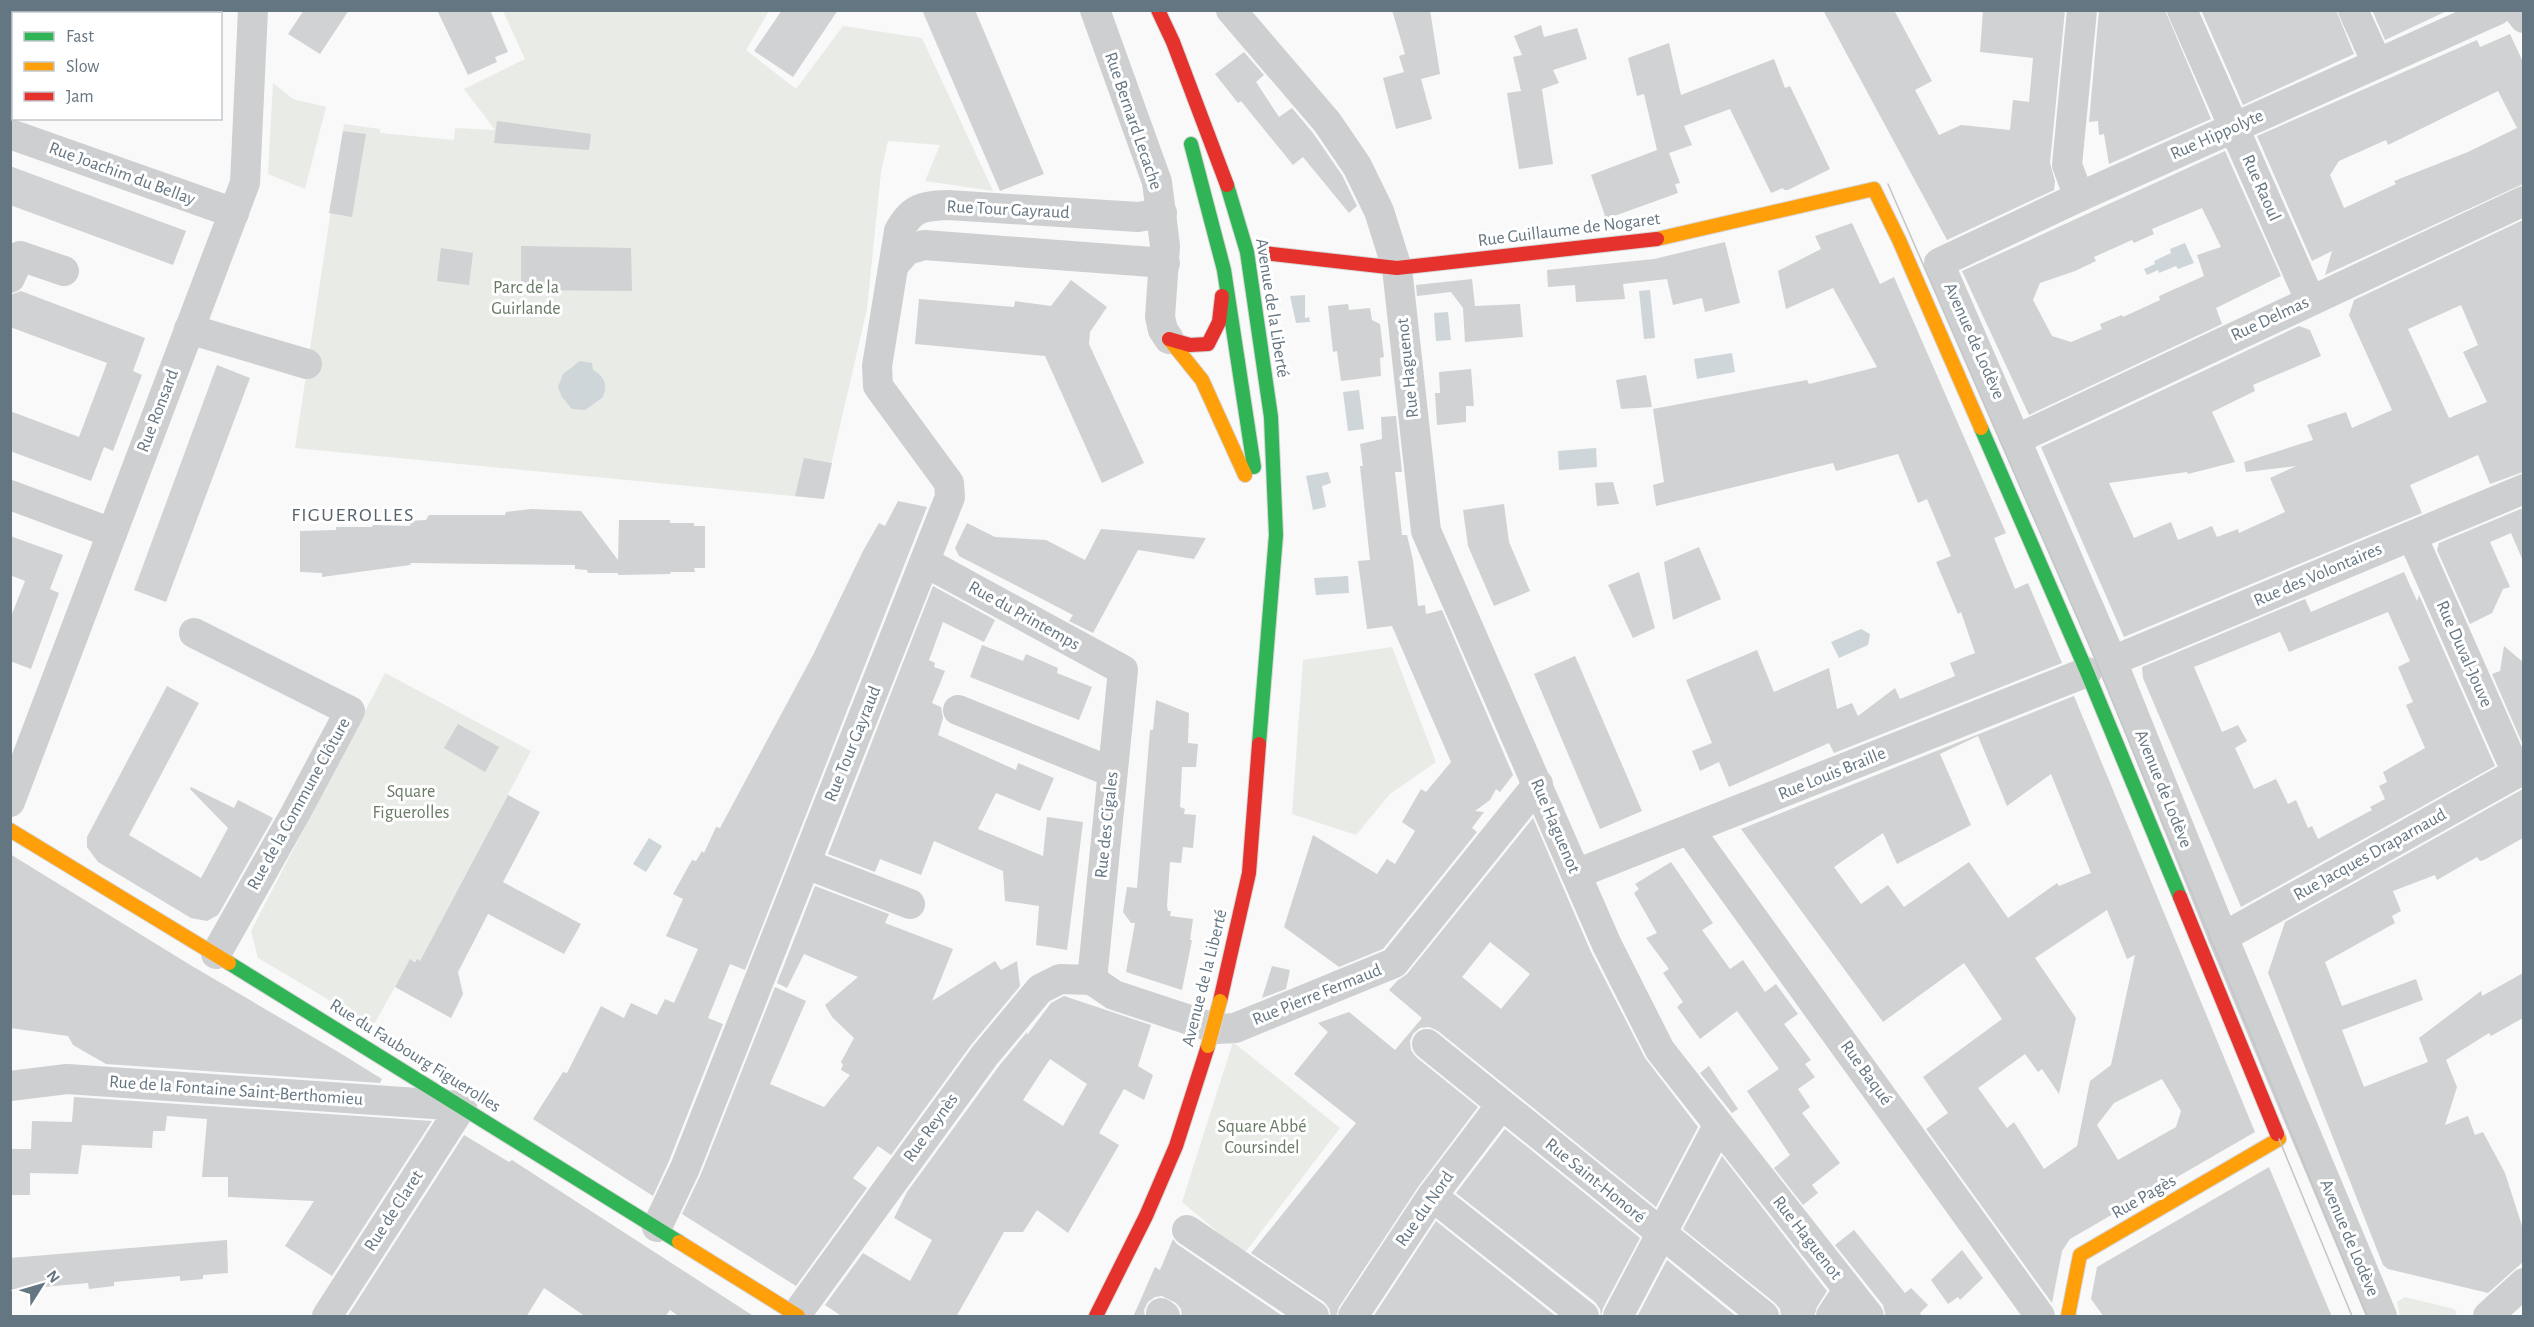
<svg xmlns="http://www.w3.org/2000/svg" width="2534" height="1327" viewBox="0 0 2534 1327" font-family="'Alegreya Sans',sans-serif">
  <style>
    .green { fill: #e8ebe6 }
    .water { fill: #ced6d9 }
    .building { fill: #d0d2d3; fill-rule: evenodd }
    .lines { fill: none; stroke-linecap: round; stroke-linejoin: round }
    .fast-casing { stroke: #d5d6d7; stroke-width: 16 }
    .slow-casing { stroke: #d5d6d7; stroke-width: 16 }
    .jam-casing { stroke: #d5d6d7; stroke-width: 16 }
    .street { stroke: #cecfd0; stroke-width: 30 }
    .fast { stroke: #30b455; stroke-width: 14 }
    .slow { stroke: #ff9f0a; stroke-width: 14 }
    .jam { stroke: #e5322d; stroke-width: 14 }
    .tram { stroke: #c3c5c6; stroke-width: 1.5 }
    .slow-bridge-casing { stroke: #d5d6d7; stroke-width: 16; stroke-linecap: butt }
    .slow-bridge { stroke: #ff9f0a; stroke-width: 14 }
    .labels { text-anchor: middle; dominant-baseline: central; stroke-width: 6; stroke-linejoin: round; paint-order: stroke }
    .street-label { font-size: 18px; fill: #657683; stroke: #fff }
    .park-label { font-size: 18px; fill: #687a64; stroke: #fff }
    .neighbourhood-label { font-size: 20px; letter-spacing: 1.5px; fill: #57646e; stroke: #fff }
  </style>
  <rect width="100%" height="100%" fill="#f9f9f9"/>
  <g class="green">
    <path d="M503 11H769L746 50 796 89 843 26 922 38 993 191 925 181 940 145 888 141 881 172 867 309 823 499 295 448 344 124 380 129V133L454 140 455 128 495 130 464 89 525 59Z"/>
    <path d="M273 83 293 99 326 107 305 189 268 174Z"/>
    <path d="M1392 647 1436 762 1390 794 1356 835 1292 814 1303 660Z"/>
    <path d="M385 673 531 751 420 961 410 960 373 1026 258 958 251 931Z"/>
    <path d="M1233 1042 1340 1128 1244 1254 1182 1202Z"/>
    <path d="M2405 1297 2454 1309 2457 1312 2454 1316H2400L2397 1302Z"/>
  </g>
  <g class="water">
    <path d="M2185 243 2194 263 2178 269 2176 266 2159 273 2158 270 2147 275 2144 269 2155 264 2154 261 2171 253 2170 249Z"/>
    <path d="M1650 290 1655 338 1644 339 1639 291Z"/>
    <path d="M1305 295V318L1309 317 1310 322 1296 323 1290 296Z"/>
    <path d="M1448 312 1451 340 1436 341 1434 313Z"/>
    <path d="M1732 353 1735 372 1697 379 1694 359Z"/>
    <path d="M580 361 592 363 593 370C604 376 609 386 602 398L585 410 572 409 562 397 558 387 563 374Z"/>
    <path d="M1359 390 1364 429 1348 431 1343 392Z"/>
    <path d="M1596 448 1597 467 1559 470 1558 451Z"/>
    <path d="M1328 472 1331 483 1322 486 1326 507 1313 510 1306 476Z"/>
    <path d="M1348 576 1349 593 1316 595 1314 578Z"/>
    <path d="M1861 629 1870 634 1868 645 1839 658 1831 642Z"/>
    <path d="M649 838 662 846 646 872 633 864Z"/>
  </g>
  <g class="building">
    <path d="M304 10H349L320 54 288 34Z"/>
    <path d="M437 10H490L508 52 495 57 497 62 468 75Z"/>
    <path d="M782 10H838L793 77 754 51Z"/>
    <path d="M922 10H975L1044 174 1000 191Z"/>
    <path d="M1392 10H1430L1440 74 1421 79 1432 119 1396 129 1383 78 1404 72 1399 56 1405 54Z"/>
    <path d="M1823 10H1894L1932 81 1915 90 1939 135 1961 125 2010 130 2013 100 2029 102 2033 58 1980 52 1983 10H2065L2050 163 2055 181 2054 190 1947 240Z"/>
    <path d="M2099 10H2165L2211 119 2109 164 2104 134 2099 135 2098 121 2089 122Z"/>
    <path d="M2201 10H2336L2354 54 2243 105Z"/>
    <path d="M2372 10H2449L2385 40Z"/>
    <path d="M1541 25 1544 37 1577 28 1587 59 1553 70 1559 83 1542 89 1553 164 1519 169 1507 93 1521 91 1513 57 1522 55 1514 36Z"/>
    <path d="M2510 34 2523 62V184L2325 275 2332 251 2312 261 2257 136 2477 40 2480 47ZM2498 91 2517 128 2468 152 2394 181 2396 184 2344 208 2330 175 2339 161 2386 140 2388 145Z"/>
    <path d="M1669 43 1681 95 1774 59 1785 88 1790 86 1830 169 1788 190H1784L1783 188 1771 193 1730 109 1684 126 1692 145 1669 153 1680 183 1675 184 1678 193 1606 219 1591 175 1657 150 1644 94 1637 96 1628 58Z"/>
    <path d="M1244 52 1264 75 1256 82 1279 117 1292 108 1313 133 1342 175 1357 206 1349 213 1303 157 1293 165 1241 101 1238 103 1215 74Z"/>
    <path d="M497 121 591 134 589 150 494 143Z"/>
    <path d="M343 131 366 134 352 217 329 213Z"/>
    <path d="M2225 151 2281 276 2216 308 2222 324 2029 415 1962 271ZM2202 208 2221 247 2197 255 2204 276 2159 296 2160 300 2123 317 2122 315 2100 324 2102 329 2071 342 2052 336 2033 300 2040 283 2075 271 2096 261 2094 257 2132 240 2134 243 2154 234 2152 229Z"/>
    <path d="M10 166 186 231 173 265 10 205Z"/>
    <path d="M2523 220V472L2490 484 2478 455 2410 485 2422 513 2124 637 2041 447 2299 326 2310 330 2321 356 2253 385 2255 391 2212 412 2235 462 2188 474 2187 472 2109 483 2134 538 2171 522 2178 540 2212 526 2217 537 2238 529 2239 533 2285 512 2270 478 2296 466 2246 472 2244 462 2313 440 2307 425 2346 412 2352 428 2392 410 2349 315 2354 300ZM2461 305 2478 345 2463 352 2487 402 2449 418 2408 329Z"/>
    <path d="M1852 223 1880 284 1894 277 2006 533 1994 538 2015 589 2028 583 2062 663 1834 753 1829 743 1729 787 1719 762 1700 771 1692 751 1712 743 1686 680 1757 650 1774 692 1829 668 1837 709 1852 703 1858 716 1895 688 1900 699 1955 676 1950 663 1975 653 1961 612 1958 614 1936 562 1951 556 1927 499 1918 503 1898 454 1836 471 1833 463 1656 506 1653 485 1664 482 1653 409 1807 380 1809 384 1877 367 1833 288 1786 309 1778 271 1821 249 1815 236Z"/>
    <path d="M1725 242 1740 303 1705 312 1702 298 1673 305 1667 279 1623 284 1625 299 1576 302 1575 285 1548 287 1547 270 1654 259Z"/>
    <path d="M521 246 631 248 632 291 521 290Z"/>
    <path d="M441 248 473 253 469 285 437 281Z"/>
    <path d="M1472 279 1475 306 1520 304 1523 337 1465 342 1463 308 1451 292 1417 296 1416 285Z"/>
    <path d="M1071 280 1107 307 1090 332 1089 344 1144 463 1102 483 1045 356 915 344 919 299 1014 307 1015 301 1051 306Z"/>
    <path d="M21 291 145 338 133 371 142 375 113 451 104 447 91 481 10 451V411L79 437 107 363 10 327V295Z"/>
    <path d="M1348 304 1349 310 1370 308 1372 320 1380 324 1384 357 1380 358 1381 376 1341 381 1337 351 1333 352 1328 306Z"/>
    <path d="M217 365 250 378 166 602 134 590Z"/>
    <path d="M1471 369 1474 406H1466V422L1437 425 1435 393H1440L1439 372Z"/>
    <path d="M1646 375 1652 407 1621 409 1616 380Z"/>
    <path d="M1396 416 1402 472H1395L1402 535H1407L1413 560 1418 606 1425 605 1426 614 1442 610 1513 775 1500 792 1496 789 1490 800 1475 811 1484 812 1472 828 1477 832 1383 949 1339 967 1284 927 1313 835 1377 874 1387 859 1395 864 1415 831 1402 822 1421 789 1426 792 1451 762 1392 626 1367 629 1358 561 1370 560 1360 466H1363L1360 444 1382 439 1381 417Z"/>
    <path d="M804 458 832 463 824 499 795 496Z"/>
    <path d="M1613 482 1619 504 1597 506 1595 483Z"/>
    <path d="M898 501 927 507 745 970 730 964 708 1018 723 1024 669 1161 653 1196 533 1119 563 1072 567 1073 601 1006 624 1018 631 1003 657 1015 665 999 674 1003 698 949 666 936 683 899 673 894 692 860 696 861 702 851 704 853 716 827 720 828 813 655 863 551 879 523 885 526Z"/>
    <path d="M1504 504 1509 542 1530 591 1494 606 1468 546 1463 510Z"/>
    <path d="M2523 508V561L2511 533 2490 542 2510 587 2503 589 2492 613 2470 624 2437 550 2439 543Z"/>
    <path d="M531 509 581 511 618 560 619 520H670V523H694V526H705V568H694L695 572H671L670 574 618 575V573H588L587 570 575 569V565L411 563 410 565 322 577V573L300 572V531L336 530V527H372L373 525 410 526V521L426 520 429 515H505L506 512Z"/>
    <path d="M967 523 995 537 1046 540 1085 560 1101 529 1206 538 1194 559 1138 550 1093 633 1069 621 1073 615 959 556 955 548Z"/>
    <path d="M10 536 63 555 50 589 59 593 31 669 10 661V619L25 581 10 575Z"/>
    <path d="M1699 547 1721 599 1673 620 1664 562Z"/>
    <path d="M1639 572 1655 628 1633 638 1608 585Z"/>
    <path d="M2404 572 2417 601 2419 595 2495 766 2241 907 2143 678 2142 667 2305 599 2311 612ZM2388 612 2410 661 2398 667 2413 702 2406 705 2425 748 2383 772 2387 782 2379 786 2385 799 2370 807 2372 810 2318 839 2312 826 2308 828 2296 800 2288 804 2276 779 2254 789 2235 748 2247 741 2238 725 2222 732 2194 667 2280 632 2289 652Z"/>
    <path d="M933 586 995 620 984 642 943 622 929 660 935 663 934 667 945 671 932 703 941 707 943 718 938 735 1016 770 1018 763 1054 778 1040 811 996 793 978 829 1043 856 1047 817 1083 822 1067 950 1036 945 1039 906 1005 901 1003 871 934 841 921 875 880 859 875 872 828 854Z"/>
    <path d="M982 645 1023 661 1026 654 1058 668 1057 673 1092 687 1079 720 970 677Z"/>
    <path d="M2504 646 2523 662V745L2492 674 2500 671Z"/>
    <path d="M1575 656 1642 811 1600 829 1534 674Z"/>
    <path d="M167 686 199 703 129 835 201 878 228 828 190 789 191 787 234 808 238 800 273 818 218 915 207 921 191 918 98 862 87 847V837Z"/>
    <path d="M2074 696 2255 1132 2070 1239 2062 1251 2052 1303 1926 1129 1948 1113 1923 1077 2002 1019 1964 963 1883 1022 1741 829ZM1978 736 2007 806 2051 774 2091 873 2059 886 2057 883 2008 918 1969 862 1904 907 1888 885 1861 904 1834 867 1883 833 1897 864 1971 825 1940 754ZM2107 910 2127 959 2135 955 2111 1065 2090 1081 2077 1146 2044 1169 2014 1122 2007 1128 1978 1088 2025 1054 2038 1072 2042 1069 2059 1094 2076 1018 2035 958ZM2162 1079 2181 1111 2176 1127 2118 1160 2097 1125 2114 1103Z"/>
    <path d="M1156 700 1189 713 1188 743 1198 744 1196 767H1182L1180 807 1185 809 1184 814 1196 815 1193 848 1183 847 1181 863 1170 862 1167 906 1168 911H1171L1170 916 1193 919 1190 940H1192L1182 990 1126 972 1135 923H1131L1123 912 1127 887 1137 888 1150 730H1153Z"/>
    <path d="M458 724 499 747 485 772 444 748Z"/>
    <path d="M2523 789V838L2484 860 2480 861 2477 857 2437 880 2435 875 2393 891 2401 911 2392 916 2395 923 2325 962 2342 1006 2416 979 2423 1000 2342 1030 2364 1087 2428 1062 2419 1038 2481 991 2482 996 2523 973V1018L2491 1036 2489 1033 2446 1060 2457 1087 2445 1125 2468 1116 2475 1135 2483 1132 2505 1173 2523 1229V1262L2488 1293 2388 1269 2383 1265 2268 973 2285 922Z"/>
    <path d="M508 795 540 812 503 882 581 924 564 954 488 914 458 972 463 994 451 1018 395 987 410 959 415 962 417 959 420 961Z"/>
    <path d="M1533 818 1591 952 1645 1058 1698 1127 1656 1207 1438 1031 1429 1027 1420 1028 1413 1034 1410 1041 1411 1050 1416 1057 1478 1107 1418 1187 1339 1307 1336 1317H1331L1329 1308 1324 1302 1251 1253 1356 1123 1294 1074 1328 1032 1318 1023 1349 1012 1395 1050 1422 1018 1389 990 1397 981 1407 974ZM1490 942 1530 974 1501 1009 1462 977Z"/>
    <path d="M10 854 192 966 340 1053 382 1079 380 1083 106 1064 73 1045 68 1036 10 1028Z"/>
    <path d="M1671 862 1713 923 1702 930 1730 969 1743 960 1765 992 1776 984 1798 1014 1784 1024 1811 1060 1805 1064 1815 1077 1798 1089 1810 1107 1802 1113 1840 1163 1812 1185 1818 1193 1803 1205 1774 1168 1790 1155 1747 1091 1779 1069 1737 1011 1700 1039 1677 1007 1683 1002 1663 973 1669 969 1646 938 1657 933 1634 893 1639 889 1635 884Z"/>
    <path d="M815 886 889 914 885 923 953 949 932 1001 995 961 1001 970 1017 961 1020 986 971 1045 891 1155 878 1146 853 1178 867 1188 796 1286 682 1214 701 1174 775 987 806 1001 770 1084 824 1107 850 1075 841 1070 843 1065 841 1062 854 1038 832 1017 825 1005 858 977 804 954 787 988 777 983Z"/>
    <path d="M1272 966 1290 970 1286 989 1262 998Z"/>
    <path d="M1064 996 1151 1025 1138 1066 1153 1075 1144 1100 1124 1089 1099 1133 1119 1145 1068 1233 1037 1210 1023 1232H1004L956 1317H843L825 1305 863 1253 910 1281 932 1240 894 1218 907 1192 999 1066 1027 1032V1035L1051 1003ZM1050 1059 1087 1084 1063 1126 1023 1100Z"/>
    <path d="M1709 1066 1738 1109 1732 1113 1700 1073Z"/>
    <path d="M74 1097 432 1121 332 1276 285 1246 314 1201 228 1197V1177H202L207 1119 167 1116 165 1131H153L152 1148 82 1145 78 1174 30 1173V1195H10V1149H31L32 1121 72 1122Z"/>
    <path d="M1505 1129 1640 1238 1603 1308 1601 1316 1600 1309 1595 1302 1456 1193Z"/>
    <path d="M464 1135 509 1162 512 1160 755 1317H680L670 1310 665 1317H586L544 1288 526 1317H347Z"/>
    <path d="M1722 1156 1827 1291 1817 1307 1814 1317H1781L1780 1309 1775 1303 1683 1229Z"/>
    <path d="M2269 1167 2332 1317H2104L2091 1299 2097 1267Z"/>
    <path d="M1436 1221 1557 1317H1373Z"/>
    <path d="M1854 1230 1905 1293 1911 1288 1928 1305 1920 1313 1922 1317H1886L1883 1305 1835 1245Z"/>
    <path d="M1173 1239 1177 1244 1284 1317H1182L1181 1309 1176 1303 1162 1296 1155 1297 1148 1302 1144 1310 1145 1317H1133L1155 1267 1160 1270Z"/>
    <path d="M227 1240 228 1273 203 1275V1279L180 1281V1276L114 1282V1286L89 1289 88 1283 10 1290V1258Z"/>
    <path d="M1962 1250 1983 1278 1960 1300 1958 1297 1948 1304 1931 1280Z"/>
    <path d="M1667 1260 1737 1317H1637Z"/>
  </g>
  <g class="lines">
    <g class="fast-casing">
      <g id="fast">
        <path d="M1191 144 1224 270 1254 467"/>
        <path d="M1227 185 1247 252 1271 417 1276 535 1259 744"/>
        <path d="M1981 428 2087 672 2180 897"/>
        <path d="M229 963 679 1242"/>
      </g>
    </g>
    <g class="slow-casing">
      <g id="slow">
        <path d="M1657 239 1874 189 1899 240 1981 428"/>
        <path d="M1169 339 1202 380 1245 475"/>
        <path d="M10 830 229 963"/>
        <path d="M679 1242 798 1316"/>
        <path d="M2068 1316 2080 1255 2279 1139 2277 1134"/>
      </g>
    </g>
    <g class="jam-casing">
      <g id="jam">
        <path d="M1158 10 1173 42 1227 185"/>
        <path d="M1264 253 1397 268 1657 239"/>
        <path d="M1169 339 1190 345 1208 344 1219 322 1222 296"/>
        <path d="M2180 897 2277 1134"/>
        <path d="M1220 1001 1249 873 1259 744"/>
        <path d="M1096 1316 1146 1216 1176 1146 1208 1046"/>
      </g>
    </g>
    <g class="street">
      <path d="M1095 10 1157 182 1165 246 1160 317 1163 330 1169 339"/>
      <path d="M1231 10 1327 122 1357 166 1379 211 1397 268 1426 531 1607 945 1660 1050 1869 1316"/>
      <path d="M2182 10 2310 300"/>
      <path d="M2353 10 2377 63"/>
      <path d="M2518 10 2524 18"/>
      <path d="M10 134 234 213"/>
      <path d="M2079 197 2067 165 2082 10"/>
      <path d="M894 265 907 250 924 245 1165 263"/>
      <path d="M10 278 20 256 64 271"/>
      <path d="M189 329 307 364"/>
      <path d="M2017 439 2524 201"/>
      <path d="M10 495 112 533"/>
      <path d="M2412 536 2517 773"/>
      <path d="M925 562 1123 670 1092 980"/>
      <path d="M194 633 350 711 295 814 216 954"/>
      <path d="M2112 661 2524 489"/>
      <path d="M958 710 1112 772"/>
      <path d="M10 802 245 183 253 10"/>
      <path d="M1690 831 2040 1316"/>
      <path d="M806 864 910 904"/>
      <path d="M1576 874 2087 672"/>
      <path d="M2223 937 2524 769"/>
      <path d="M1092 980 1114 995 1217 1029 1235 1028 1394 963 1538 784"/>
      <path d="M1427 1044 1764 1316"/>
      <path d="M10 1086 67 1079 462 1106 327 1316"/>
      <path d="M1432 1196 1584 1316"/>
      <path d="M657 1227 685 1168 950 497 949 483 878 386 877 366 899 231C912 207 923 206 948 205L1138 217 1162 213"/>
      <path d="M1187 1230 1314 1316"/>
      <path d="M1161 1313 1165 1316"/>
      <path d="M796 1315 985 1055 1040 989 1060 979 1092 980"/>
      <path d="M1353 1316 1432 1196 1501 1105"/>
      <path d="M1618 1316 1718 1126"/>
      <path d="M1831 1316 1848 1290"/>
      <path d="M2382 1316 2223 937 2112 661 1939 263 2079 197 2497 10"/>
      <path d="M2488 1316 2524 1283"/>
    </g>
    <use href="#fast" class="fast"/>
    <use href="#slow" class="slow"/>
    <use href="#jam" class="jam"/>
    <g class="tram">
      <path d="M1888 184 2087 640 2367 1316"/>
      <path d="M2279 1139 2352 1316"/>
    </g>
    <g class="slow-bridge-casing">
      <path id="slow-bridge" d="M1208 1046 1220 1001"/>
    </g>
    <use href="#slow-bridge" class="slow-bridge"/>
  </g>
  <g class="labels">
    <g class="street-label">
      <text transform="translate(1133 121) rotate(71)">Rue Bernard Lecache</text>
      <text transform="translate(2217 135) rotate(-24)">Rue Hippolyte</text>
      <text transform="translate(122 174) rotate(20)">Rue Joachim du Bellay</text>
      <text transform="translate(2261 188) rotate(66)">Rue Raoul</text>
      <text transform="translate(1008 210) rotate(3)">Rue Tour Gayraud</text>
      <text transform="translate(1569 230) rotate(-7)">Rue Guillaume de Nogaret</text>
      <text transform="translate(1272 308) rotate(81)">Avenue de la Liberté</text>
      <text transform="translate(2270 319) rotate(-25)">Rue Delmas</text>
      <text transform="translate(1974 341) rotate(66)">Avenue de Lodève</text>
      <text transform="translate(1408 368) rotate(-96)">Rue Haguenot</text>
      <text transform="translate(158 411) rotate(-69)">Rue Ronsard</text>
      <text transform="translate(2318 575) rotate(-23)">Rue des Volontaires</text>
      <text transform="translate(1024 616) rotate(29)">Rue du Printemps</text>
      <text transform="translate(2464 654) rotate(66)">Rue Duval-Jouve</text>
      <text transform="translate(853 744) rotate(-68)">Rue Tour Gayraud</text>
      <text transform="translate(1832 774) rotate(-22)">Rue Louis Braille</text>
      <text transform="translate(2163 789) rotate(68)">Avenue de Lodève</text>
      <text transform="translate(299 804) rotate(-61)">Rue de la Commune Clôture</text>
      <text transform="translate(1107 825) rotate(-84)">Rue des Cigales</text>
      <text transform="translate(1555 826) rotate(67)">Rue Haguenot</text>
      <text transform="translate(2370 855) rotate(-29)">Rue Jacques Draparnaud</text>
      <text transform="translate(1205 978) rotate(-76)">Avenue de la Liberté</text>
      <text transform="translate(1317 995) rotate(-22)">Rue Pierre Fermaud</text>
      <text transform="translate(415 1056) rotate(32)">Rue du Faubourg Figuerolles</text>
      <text transform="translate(1866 1073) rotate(54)">Rue Baqué</text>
      <text transform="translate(236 1091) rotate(4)">Rue de la Fontaine Saint-Berthomieu</text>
      <text transform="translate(931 1128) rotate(-54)">Rue Reynès</text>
      <text transform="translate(1595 1181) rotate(39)">Rue Saint-Honoré</text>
      <text transform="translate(2144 1197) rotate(-30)">Rue Pagès</text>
      <text transform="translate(1425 1209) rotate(-55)">Rue du Nord</text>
      <text transform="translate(394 1211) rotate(-57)">Rue de Claret</text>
      <text transform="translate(1807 1238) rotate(52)">Rue Haguenot</text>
      <text transform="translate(2349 1238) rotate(67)">Avenue de Lodève</text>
    </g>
    <g class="park-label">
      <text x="526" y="288">Parc de la<tspan x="526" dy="21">Guirlande</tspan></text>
      <text x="411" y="792">Square<tspan x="411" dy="21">Figuerolles</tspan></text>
      <text x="1262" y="1127">Square Abbé<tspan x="1262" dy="21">Coursindel</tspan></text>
    </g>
    <g class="neighbourhood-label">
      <text x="353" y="515">FIGUEROLLES</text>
    </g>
  </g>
  <rect width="2534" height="1327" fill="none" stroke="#657683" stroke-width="24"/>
  <rect x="12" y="12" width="210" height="108" fill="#ffffff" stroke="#c1c8cd" stroke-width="1.5"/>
  <rect x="24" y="32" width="30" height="9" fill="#30b455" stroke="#c1c8cd" stroke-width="1.5"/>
  <text x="66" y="42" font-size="18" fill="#657683">Fast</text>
  <rect x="24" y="62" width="30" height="9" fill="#ff9f0a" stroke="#c1c8cd" stroke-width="1.5"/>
  <text x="66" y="72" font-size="18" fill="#657683">Slow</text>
  <rect x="24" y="92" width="30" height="9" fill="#e5322d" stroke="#c1c8cd" stroke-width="1.5"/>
  <text x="66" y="102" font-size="18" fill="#657683">Jam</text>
  <g transform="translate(42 1285) rotate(53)" stroke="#ffffff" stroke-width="4.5" paint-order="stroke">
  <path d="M0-4.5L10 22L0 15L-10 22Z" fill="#657683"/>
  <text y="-9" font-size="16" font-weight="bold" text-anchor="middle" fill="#657683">N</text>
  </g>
</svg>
